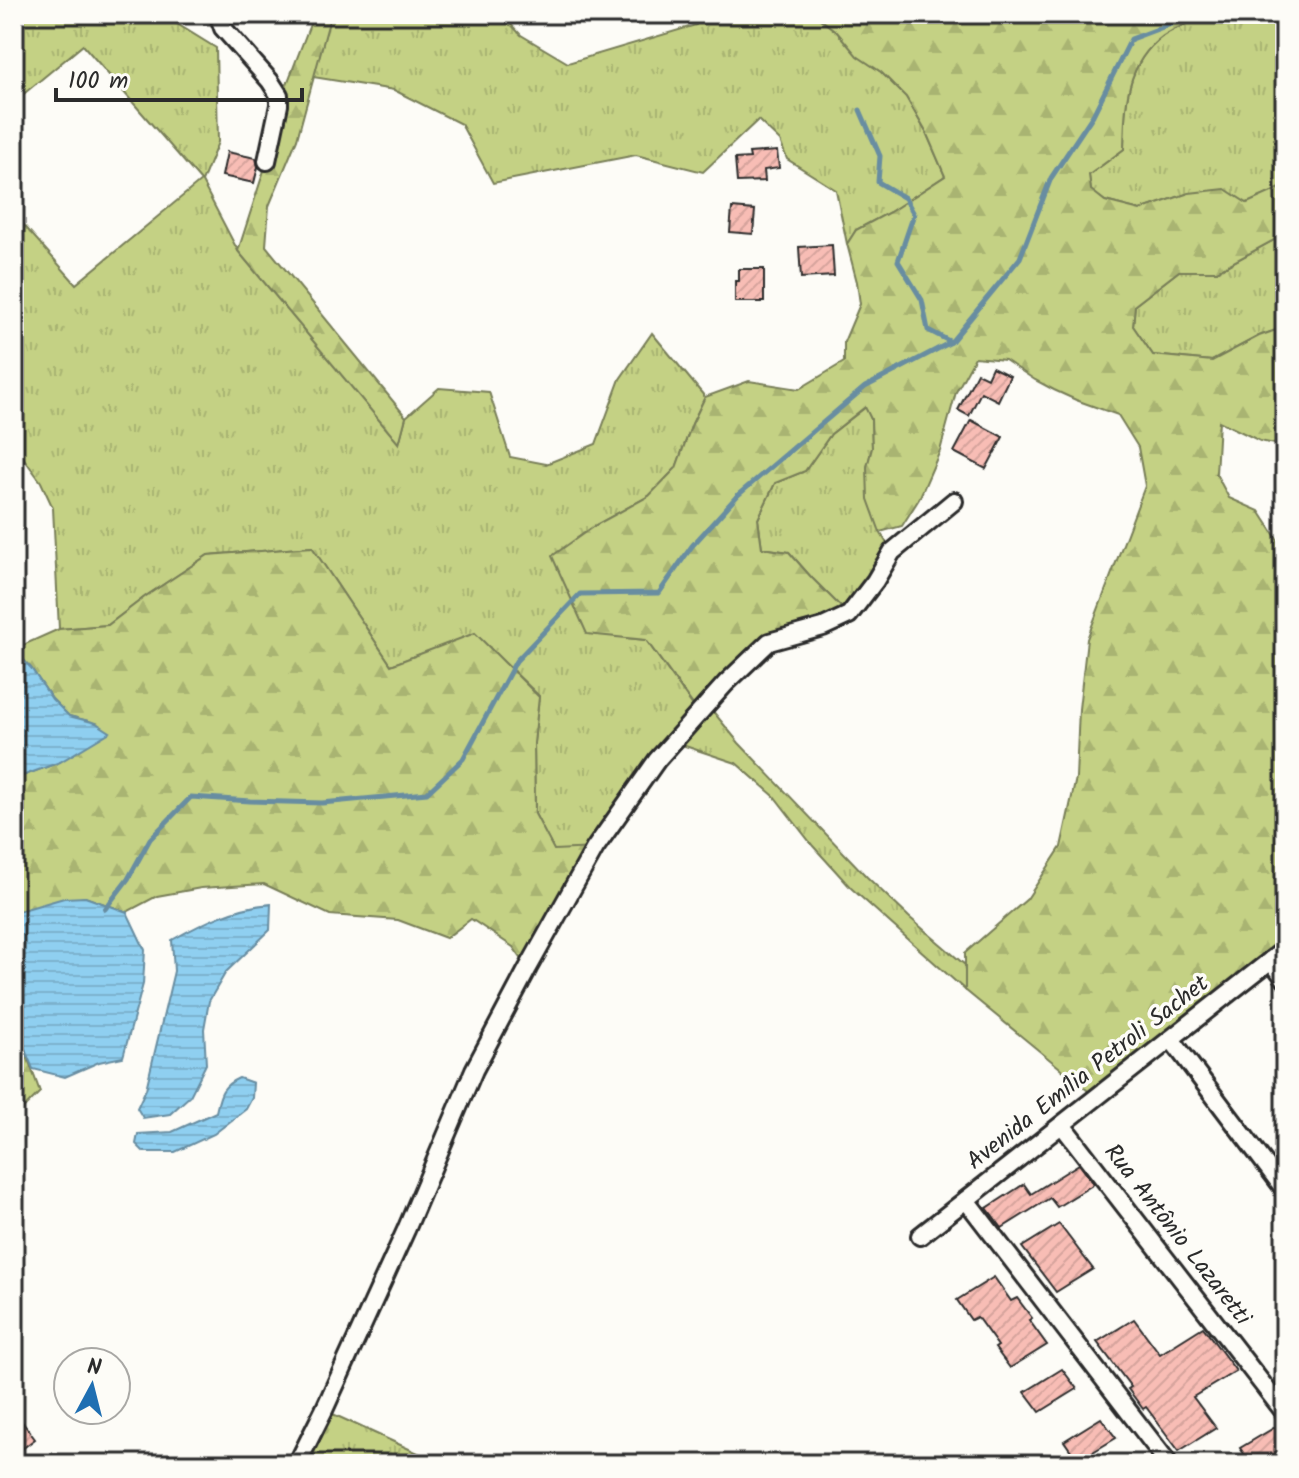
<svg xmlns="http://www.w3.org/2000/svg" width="1299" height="1478" viewBox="0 0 1299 1478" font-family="Kalam,sans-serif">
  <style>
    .grass { fill: url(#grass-tufts); stroke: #787e58; stroke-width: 2 }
    .forest { fill: url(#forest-firs); stroke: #787e58; stroke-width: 2 }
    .water { fill: url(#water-rules); stroke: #678da1; stroke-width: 2 }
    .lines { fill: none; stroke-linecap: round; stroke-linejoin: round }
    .stream { stroke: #678da1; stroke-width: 5 }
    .building { fill: url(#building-hatch); stroke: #2b2b2b; stroke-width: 2 }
    .minor-casing { stroke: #2b2b2b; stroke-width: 22 }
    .minor { stroke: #fdfcf7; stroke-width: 16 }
    .labels { text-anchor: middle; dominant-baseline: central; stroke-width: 7; stroke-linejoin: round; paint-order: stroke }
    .street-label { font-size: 24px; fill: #2b2b2b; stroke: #fdfcf7 }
  </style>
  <defs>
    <pattern id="grass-tufts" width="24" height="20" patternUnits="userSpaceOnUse" patternTransform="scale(2)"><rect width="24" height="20" fill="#c4d184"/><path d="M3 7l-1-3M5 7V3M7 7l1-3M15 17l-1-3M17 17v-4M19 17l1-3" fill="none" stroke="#a9b472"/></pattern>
    <pattern id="forest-firs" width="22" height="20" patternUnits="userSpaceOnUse" patternTransform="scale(2)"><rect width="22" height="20" fill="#c4d184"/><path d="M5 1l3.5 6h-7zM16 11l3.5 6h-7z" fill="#a9b472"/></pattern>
    <pattern id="water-rules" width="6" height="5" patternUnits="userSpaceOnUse" patternTransform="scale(2)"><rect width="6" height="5" fill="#8fcff0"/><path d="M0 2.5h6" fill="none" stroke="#7cb2ce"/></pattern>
    <pattern id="building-hatch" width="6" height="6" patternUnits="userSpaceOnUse" patternTransform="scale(2)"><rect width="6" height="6" fill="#f8bdb5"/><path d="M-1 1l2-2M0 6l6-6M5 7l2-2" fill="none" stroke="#d5a39c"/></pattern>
  </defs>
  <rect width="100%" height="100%" fill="#fdfcf7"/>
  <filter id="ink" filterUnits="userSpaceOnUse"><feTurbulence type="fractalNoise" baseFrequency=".0125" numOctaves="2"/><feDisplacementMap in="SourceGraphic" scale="16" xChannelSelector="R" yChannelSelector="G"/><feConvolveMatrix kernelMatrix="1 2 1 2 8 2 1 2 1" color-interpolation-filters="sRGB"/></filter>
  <g filter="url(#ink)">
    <g class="grass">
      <path d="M14 14H154L177 24 216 48 218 142 202 182 238 251 399 443 406 417 439 388 489 392 510 457 546 464 596 444 620 379 652 333 705 397 692 424 676 468 649 496 594 526 626 638 646 640 698 713 707 704 739 743 867 877 909 917 965 965V990L851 888 813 846 774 796 736 763 673 742 595 848 554 851 535 814 534 743 539 696 475 634 391 665 312 547 208 555 146 596 108 625 59 629 53 508 41 482 14 445V214L76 284 201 181 83 45 14 102Z"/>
      <path d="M331 14H501L521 35 568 63 696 25 700 14H814L837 32 857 55 881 72 906 97 926 132 945 176 890 212 856 230 847 244 836 190 787 159 780 141 758 120 703 172 636 155 493 183 461 124 394 90 313 77Z"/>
      <path d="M1208 14H1285V186L1247 204 1189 193 1140 210 1105 201 1091 191 1089 175 1124 149C1125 106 1125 64 1163 36 1176 27 1194 21 1208 14Z"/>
      <path d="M1285 234V327L1259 336 1212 361 1153 355 1133 326 1135 305 1179 271H1217Z"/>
      <path d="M866 407 871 419 872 448 867 467 880 532 892 552 849 615 811 577 789 552 762 548 758 519 775 483 805 471 831 434Z"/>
      <path d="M324 1410 442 1464H297Z"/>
    </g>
    <g class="forest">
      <path d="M314 14H331L297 139 269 206 266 246 406 417 399 444 238 251 267 161 279 105Z"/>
      <path d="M814 14H1208C1194 21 1176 27 1163 36 1125 64 1125 106 1124 149L1089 175 1091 190 1105 201 1140 210 1189 193 1225 189 1247 203 1285 186V234L1217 271H1179L1135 305 1133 326 1153 355 1212 361 1259 336 1285 327V446L1260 441 1219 421 1216 474 1229 498 1259 511 1285 551V942L1093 1095 965 990V953L1027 899 1061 847 1076 778 1079 709 1087 639 1145 486 1138 447 1118 415 1076 400 1054 390 1035 380 1005 360 975 357 956 392 940 451 919 499 902 526 880 532 868 499 867 467 872 448 871 419 865 407 831 434 805 471 775 483 758 519 762 548 789 552 811 577 849 615 769 642 699 713 646 640 587 634 552 556 594 526 649 496 676 468 692 424 705 397 749 381 799 389 844 362V342L860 304 857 282 847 244 856 230 890 212 945 176 926 132 906 97 881 72 857 56 837 32Z"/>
      <path d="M312 547 391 665 475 633 539 697 534 743 535 814 554 850 595 848 528 968 513 947 471 919 446 938 398 920 330 915 264 884 201 888 157 896 127 912 85 897 19 911 14 915V779L60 762 96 723 69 716 52 699 31 668 14 649 59 629 108 625 146 596 208 555Z"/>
      <path d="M14 1009 21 1016 23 1045 40 1092 14 1118Z"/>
    </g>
    <g class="water">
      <path d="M14 650 31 668 52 699 69 716 96 723 110 732 60 762 14 779Z"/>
      <path d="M85 897 127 912 145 950 143 984 123 1057 99 1062 65 1077 33 1069 23 1045 21 1016 14 1009V915L19 911 64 898Z"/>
      <path d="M271 904 270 930 226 972 209 1001 204 1029 206 1064 190 1096 170 1114 143 1118 137 1108 146 1089 174 971 172 940C204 922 235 907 271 904Z"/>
      <path d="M239 1078 253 1083 252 1098 246 1109 214 1134 175 1152H144L136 1144 138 1134 172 1132 216 1112C220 1095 221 1086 239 1078Z"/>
    </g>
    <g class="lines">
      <g class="stream">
        <path d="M860 110 880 156 878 182 905 198 914 214 898 261 922 300 928 330 951 342"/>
        <path d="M105 909 128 879 150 839 191 797 250 801 322 803 427 793 463 759 516 661 580 594 659 593 692 546 738 495 865 387 951 342 1020 258 1051 178 1093 115 1131 39 1171 24 1183 14"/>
      </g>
    </g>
    <g class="building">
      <path d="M777 151 779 168 764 170 765 181 737 182 735 159 750 158 749 153Z"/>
      <path d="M227 152 256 158 258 167 254 183 222 176Z"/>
      <path d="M732 208 755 210 753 234 730 232Z"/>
      <path d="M832 245 834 276 801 278 799 247Z"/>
      <path d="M739 269H764V302H735V281H739Z"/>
      <path d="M992 367 1010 376 998 401 981 392 969 416 958 410 977 373 987 378Z"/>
      <path d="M971 420 1003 437 986 469 954 452Z"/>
      <path d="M1079 1164 1094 1184 1057 1207 1050 1198 1002 1228 987 1208 1024 1184 1031 1194Z"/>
      <path d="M1059 1224 1093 1269 1056 1292 1022 1247Z"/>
      <path d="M994 1277 1011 1301 1017 1298 1032 1318 1029 1320 1047 1345 1010 1368 995 1348 998 1346 977 1317 971 1320 957 1300Z"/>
      <path d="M1134 1319 1160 1354 1203 1327 1236 1371 1193 1397 1216 1428 1179 1451 1146 1407 1143 1409 1128 1389 1131 1387 1097 1342Z"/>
      <path d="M1062 1369 1077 1389 1040 1412 1025 1392Z"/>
      <path d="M14 1411 35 1439 14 1455Z"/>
      <path d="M1101 1418 1116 1438 1078 1461 1064 1441Z"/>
      <path d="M1277 1426 1285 1437V1450L1262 1464H1251L1240 1448Z"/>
    </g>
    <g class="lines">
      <g class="minor-casing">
        <g id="minor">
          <path d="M218 14 223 28 270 81 279 95V105L267 161"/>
          <path d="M1271 960 1285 979"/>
          <path d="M1171 1039 1285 1190"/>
          <path d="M1062 1125 1285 1413"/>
          <path d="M966 1200 1169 1464"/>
          <path d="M920 1236 1285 949"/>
          <path d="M297 1464 324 1410 406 1230 474 1070 528 968 595 848 657 760 726 683 769 642 823 627 849 615 875 581 892 552 954 501"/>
        </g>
      </g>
      <use href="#minor" class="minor"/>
    </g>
  </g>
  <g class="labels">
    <g class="street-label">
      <text transform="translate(1088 1073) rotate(-38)">Avenida Emília Petroli Sachet</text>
      <text transform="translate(1177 1235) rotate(52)">Rua Antônio Lazaretti</text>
    </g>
  </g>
  <rect width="1299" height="1478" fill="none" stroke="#fdfcf7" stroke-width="48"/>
  <rect x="24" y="24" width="1251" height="1430" fill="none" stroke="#2b2b2b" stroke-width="3" filter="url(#ink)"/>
  <g transform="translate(92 1386) rotate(7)"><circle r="38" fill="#fdfcf7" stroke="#a9a8a5" stroke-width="2"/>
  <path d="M0-6L14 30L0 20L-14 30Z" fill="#1f6fb2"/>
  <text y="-12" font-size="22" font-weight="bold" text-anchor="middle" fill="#2b2b2b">N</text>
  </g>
  <path d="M56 88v12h246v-12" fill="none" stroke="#2b2b2b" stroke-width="4"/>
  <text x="68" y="88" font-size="24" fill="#2b2b2b" stroke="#fdfcf7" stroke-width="6" paint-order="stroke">100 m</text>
</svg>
